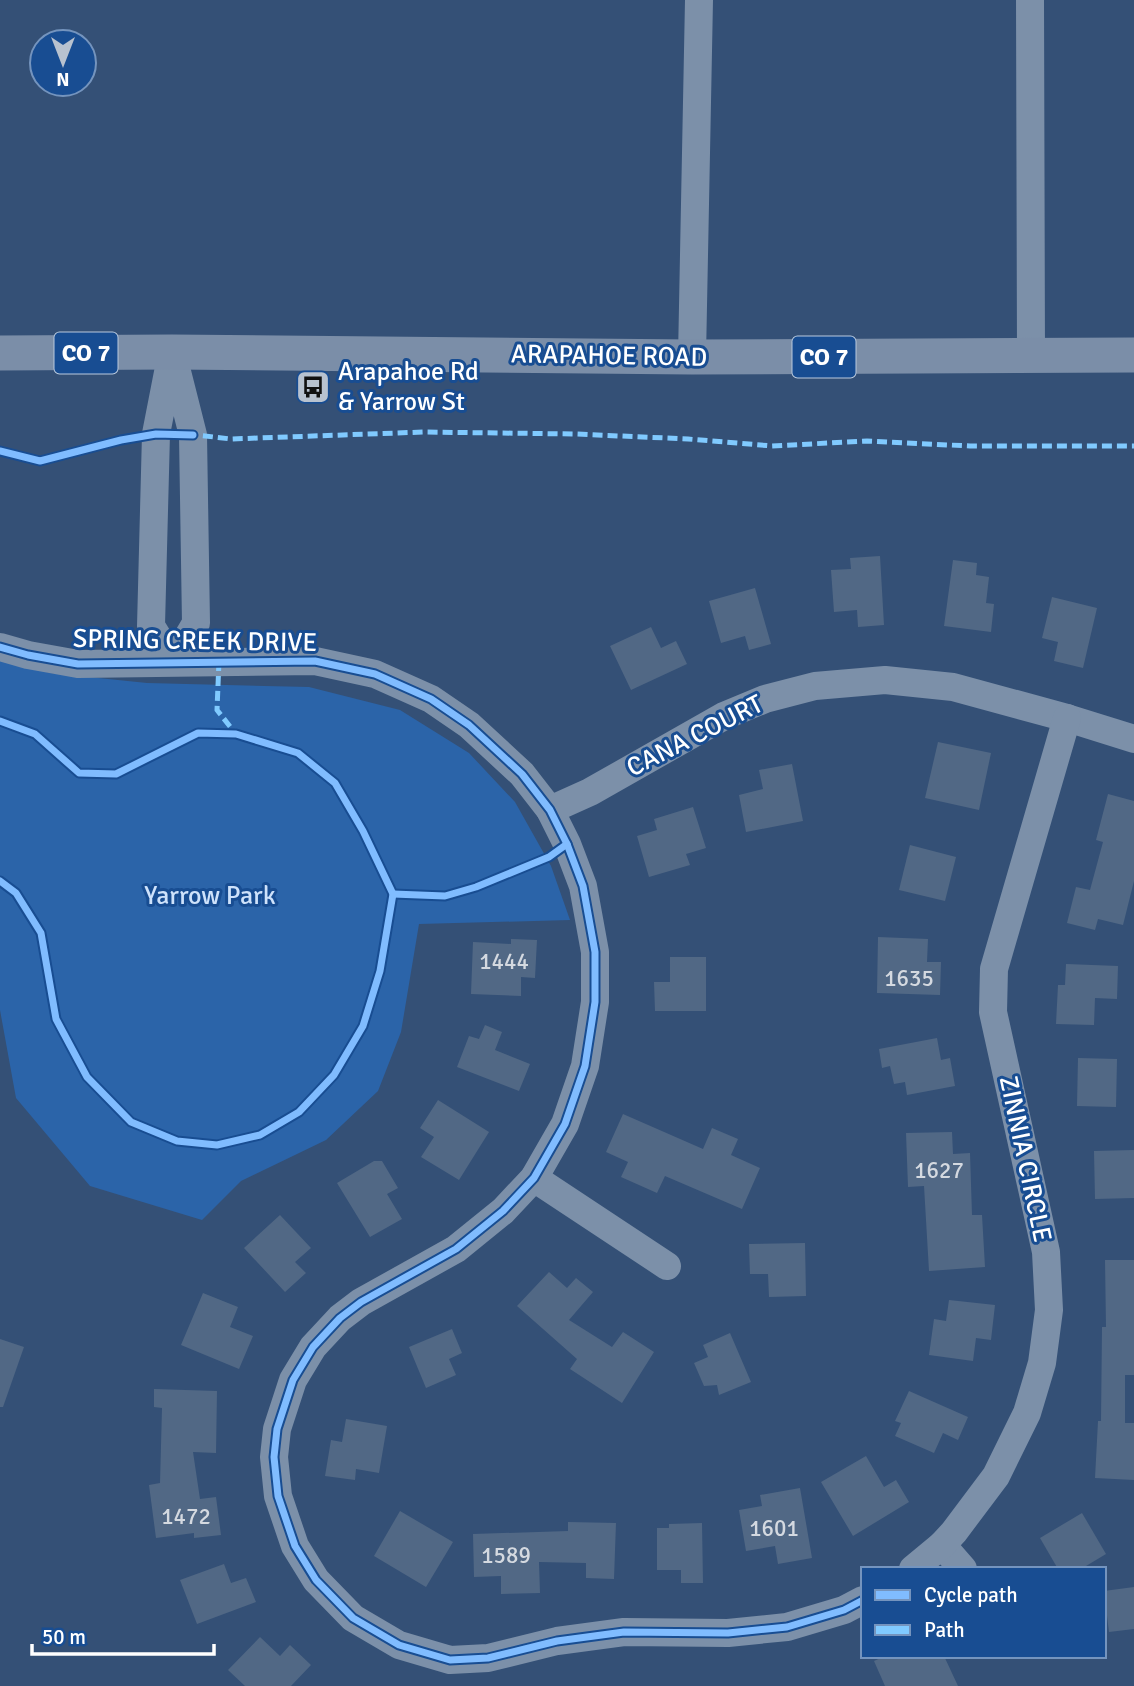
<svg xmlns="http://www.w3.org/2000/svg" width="1134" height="1686" viewBox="0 0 1134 1686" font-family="Signika,sans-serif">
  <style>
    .green { fill: #2b64a9 }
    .building { fill: #516885 }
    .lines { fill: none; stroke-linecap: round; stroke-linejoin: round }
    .minor { stroke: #7c90a9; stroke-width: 28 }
    .major { stroke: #7b8ea8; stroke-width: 35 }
    .quiet { stroke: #80caff; stroke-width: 5; stroke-dasharray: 10 5; stroke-linecap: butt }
    .cycleway-casing { stroke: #184d92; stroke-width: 11 }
    .cycleway { stroke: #80bcff; stroke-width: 7 }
    .labels { text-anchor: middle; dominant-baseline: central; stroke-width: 6; stroke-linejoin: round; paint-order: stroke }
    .number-label { font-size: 23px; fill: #d4d9e0 }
    .shield { fill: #184d92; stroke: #bacade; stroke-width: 2 }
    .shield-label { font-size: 24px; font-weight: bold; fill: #fff }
    .street-label { font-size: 26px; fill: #fff; stroke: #184d92 }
    .poi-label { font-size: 26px; fill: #fff; stroke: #184d92; text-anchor: start }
    .park-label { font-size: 26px; fill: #cee2fb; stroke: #184d92 }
  </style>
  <rect width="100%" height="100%" fill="#345076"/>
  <path class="green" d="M0 659 50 673 147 683 309 687 400 710 469 753 515 802 551 866 570 920 419 924 401 1032 378 1091 326 1140 241 1181 202 1220 90 1186 16 1098 0 1010Z"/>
  <g class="building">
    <path d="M880 556 884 625 858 627 857 610 834 612 831 570 851 569 850 558Z"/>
    <path d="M953 560 977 563 976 575 989 577 986 603 994 604 991 632 944 626Z"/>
    <path d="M755 588 771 644 749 650 745 636 721 643 709 601Z"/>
    <path d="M1052 597 1097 608 1083 668 1054 661 1058 642 1042 638Z"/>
    <path d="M651 627 661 648 676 641 687 664 631 690 610 646Z"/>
    <path d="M938 742 991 753 979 810 925 798Z"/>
    <path d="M792 764 803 821 746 832 739 795 763 789 759 770Z"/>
    <path d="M1108 794 1134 801V881L1123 925 1098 919 1095 930 1067 923 1076 887 1090 890 1103 842 1096 840Z"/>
    <path d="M693 807 706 848 686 854 690 865 649 877 637 836 657 830 654 819Z"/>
    <path d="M910 845 956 857 945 901 899 890Z"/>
    <path d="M878 937 928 939 927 962H941L940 995 877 993Z"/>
    <path d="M511 939 537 940 535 978 521 977V996L471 994 473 942 511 944Z"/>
    <path d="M670 957H706V1011H655L654 982H670Z"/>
    <path d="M1066 964 1118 966 1117 999 1095 998 1094 1025 1056 1024 1058 985H1065Z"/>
    <path d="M485 1025 502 1032 495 1050 530 1064 519 1091 457 1067 469 1036 479 1039Z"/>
    <path d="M937 1038 941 1060 950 1058 955 1086 907 1095 905 1082 894 1084 890 1066 882 1068 879 1049Z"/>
    <path d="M1078 1058 1117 1059 1116 1107 1077 1106Z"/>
    <path d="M438 1100 489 1132 459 1180 421 1157 434 1137 420 1128Z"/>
    <path d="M623 1114 703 1149 712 1128 738 1139 731 1155 760 1168 742 1209 665 1176 657 1193 621 1177 628 1162 606 1152Z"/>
    <path d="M952 1132 953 1154 970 1153 972 1215H982L985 1267 929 1271 924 1186 908 1187 906 1133Z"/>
    <path d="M1134 1150V1198L1095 1199 1094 1151Z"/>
    <path d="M374 1161H382L398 1188 387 1194 402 1219 370 1237 337 1183Z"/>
    <path d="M280 1215 311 1248 295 1262 306 1273 285 1292 244 1248Z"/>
    <path d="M805 1243 806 1296 769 1297 768 1274H750L749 1244Z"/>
    <path d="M1105 1260H1134V1375H1125V1423H1134V1480L1095 1478 1098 1421H1101L1102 1327H1106Z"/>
    <path d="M549 1272 567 1288 576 1278 593 1292 569 1320 612 1347 623 1332 654 1352 622 1403 570 1369 577 1359 517 1306Z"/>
    <path d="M203 1293 238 1307 230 1327 253 1336 239 1369 181 1345Z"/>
    <path d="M949 1300 995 1305 991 1340 976 1338 973 1361 929 1355 934 1319 946 1321Z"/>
    <path d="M452 1329 462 1353 449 1359 456 1375 426 1388 409 1347Z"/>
    <path d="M730 1333 751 1382 719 1395 717 1385 704 1386 694 1363 708 1357 703 1345Z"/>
    <path d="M0 1339 24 1347 3 1407H0Z"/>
    <path d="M154 1389 217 1391 216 1453 193 1452 200 1499 216 1497 221 1535 194 1538V1533L156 1538 149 1485 160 1483 162 1408 154 1407Z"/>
    <path d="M909 1391 968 1417 958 1440 943 1433 934 1453 895 1436 901 1423 895 1421Z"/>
    <path d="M346 1419 387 1426 379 1473 356 1469 355 1480 325 1476 331 1440 342 1442Z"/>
    <path d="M866 1456 884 1487 896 1480 909 1502 853 1536 821 1482Z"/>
    <path d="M800 1488 812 1558 778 1564 775 1546 746 1551 739 1510 762 1506 760 1495Z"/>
    <path d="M400 1511 453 1542 426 1587 374 1556Z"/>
    <path d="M1082 1513 1106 1554 1081 1569H1058L1040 1538Z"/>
    <path d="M568 1522 616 1523 614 1579 586 1578V1563L539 1562 540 1593 501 1594V1576L474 1577 473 1534 568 1531Z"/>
    <path d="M702 1523 703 1583H681V1570H657V1528H669V1524Z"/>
    <path d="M224 1564 231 1583 246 1578 256 1602 197 1624 180 1580Z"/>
    <path d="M1134 1587V1629L1109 1632 1104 1591Z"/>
    <path d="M260 1637 280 1656 290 1645 311 1665 291 1686H245L228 1670Z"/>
    <path d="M885 1656H944L958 1686H885L874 1661Z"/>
  </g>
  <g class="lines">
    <g class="minor">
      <path d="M1030 0 1031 356"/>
      <path d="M172 352 193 435 196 623 173 662 151 626 156 434Z"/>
      <path d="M692 357 699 0"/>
      <path d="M0 647 28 655 78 664 315 661 375 674 431 699 469 725 522 774 550 810 567 844 583 886 595 952V1002L585 1066 565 1124 534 1178 503 1211 456 1249 361 1302 340 1318 313 1347 293 1380 277 1429 274 1457 278 1496 295 1546 316 1580 353 1618 399 1645 450 1660 488 1658 557 1641 624 1632 728 1633 787 1627 844 1610 863 1600"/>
      <path d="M550 810 590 792 724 716 765 699 815 686 885 680 953 687 1067 718 1134 739"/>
      <path d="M534 1178 667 1266"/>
      <path d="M942 1545 963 1569"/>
      <path d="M913 1569 942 1545 954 1532 996 1476 1027 1413 1042 1363 1049 1310 1046 1252 993 1012 994 969 1067 718"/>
    </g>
    <path class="major" d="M0 353 172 352 692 357 1134 355"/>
    <g class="quiet">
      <path d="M188 434 231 439 424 432 575 434 688 439 772 446 867 441 970 446H1134"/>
      <path d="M219 661 217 710 236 734"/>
    </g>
    <g class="cycleway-casing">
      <g id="cycleway">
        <path d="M0 451 40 461 121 440 156 434 193 435"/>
        <path d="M0 647 28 655 78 664 315 661 375 674 431 699 469 725 522 774 550 810 567 844 583 886 595 952V1002L585 1066 565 1124 534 1178 503 1211 456 1249 361 1302 340 1318 313 1347 293 1380 277 1429 274 1457 278 1496 295 1546 316 1580 353 1618 399 1645 450 1660 488 1658 557 1641 624 1632 728 1633 787 1627 844 1610 863 1600"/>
        <path d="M0 721 35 734 79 773 116 774 198 733 236 734 298 753 335 783 363 831 393 894 380 971 363 1026 334 1075 299 1112 260 1135 217 1145 177 1141 131 1122 87 1077 56 1019 41 933 16 893 0 881"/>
        <path d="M393 894 445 896 476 887 549 857 567 844"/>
      </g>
    </g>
    <use href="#cycleway" class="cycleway"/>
  </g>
  <defs>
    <g id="bus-square" transform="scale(1.75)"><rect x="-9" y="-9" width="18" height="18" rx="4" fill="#b8c2cf" stroke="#184d92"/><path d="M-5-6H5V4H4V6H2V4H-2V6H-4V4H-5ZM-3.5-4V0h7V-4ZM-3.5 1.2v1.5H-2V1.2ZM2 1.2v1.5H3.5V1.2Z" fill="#111"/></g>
  </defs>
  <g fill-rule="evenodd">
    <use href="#bus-square" x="313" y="387"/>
  </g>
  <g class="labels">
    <g class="number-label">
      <text x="504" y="961">1444</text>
      <text x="909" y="978">1635</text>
      <text x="939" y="1170">1627</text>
      <text x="186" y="1516">1472</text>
      <text x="774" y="1528">1601</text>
      <text x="506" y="1555">1589</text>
    </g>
    <g class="shield">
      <rect x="54.5" y="332.5" width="63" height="41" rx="5"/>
      <rect x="792.5" y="336.5" width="63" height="41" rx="5"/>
    </g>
    <g class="shield-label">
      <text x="86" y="353">CO 7</text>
      <text x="824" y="357">CO 7</text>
    </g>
    <g class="street-label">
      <text transform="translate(609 356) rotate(1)">ARAPAHOE ROAD</text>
      <text transform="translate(195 641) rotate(1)">SPRING CREEK DRIVE</text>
      <text transform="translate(695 736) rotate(-27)">CANA COURT</text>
      <text transform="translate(1025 1159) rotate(78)">ZINNIA CIRCLE</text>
    </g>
    <g class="poi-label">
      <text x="338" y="372">Arapahoe Rd<tspan x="338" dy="30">&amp; Yarrow St</tspan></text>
    </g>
    <g class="park-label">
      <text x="210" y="896">Yarrow Park</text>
    </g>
  </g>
  <rect x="861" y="1567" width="245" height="91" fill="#184d92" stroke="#7494be" stroke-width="2"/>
  <rect x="875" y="1590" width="35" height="10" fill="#80bcff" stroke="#7494be" stroke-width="2"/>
  <text x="924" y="1602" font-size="21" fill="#ffffff">Cycle path</text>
  <rect x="875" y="1625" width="35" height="10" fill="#80caff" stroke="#7494be" stroke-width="2"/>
  <text x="924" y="1637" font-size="21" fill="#ffffff">Path</text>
  <g transform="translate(63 63) rotate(180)"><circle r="33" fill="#184d92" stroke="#7494be" stroke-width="2"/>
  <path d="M0-5L12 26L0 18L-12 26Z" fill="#b8c2cf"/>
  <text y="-10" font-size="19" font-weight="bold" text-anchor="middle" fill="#ffffff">N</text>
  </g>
  <path d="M32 1644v10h182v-10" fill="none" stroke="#ffffff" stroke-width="3.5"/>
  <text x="42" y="1644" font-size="21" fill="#ffffff" stroke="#184d92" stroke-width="5" paint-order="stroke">50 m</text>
</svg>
